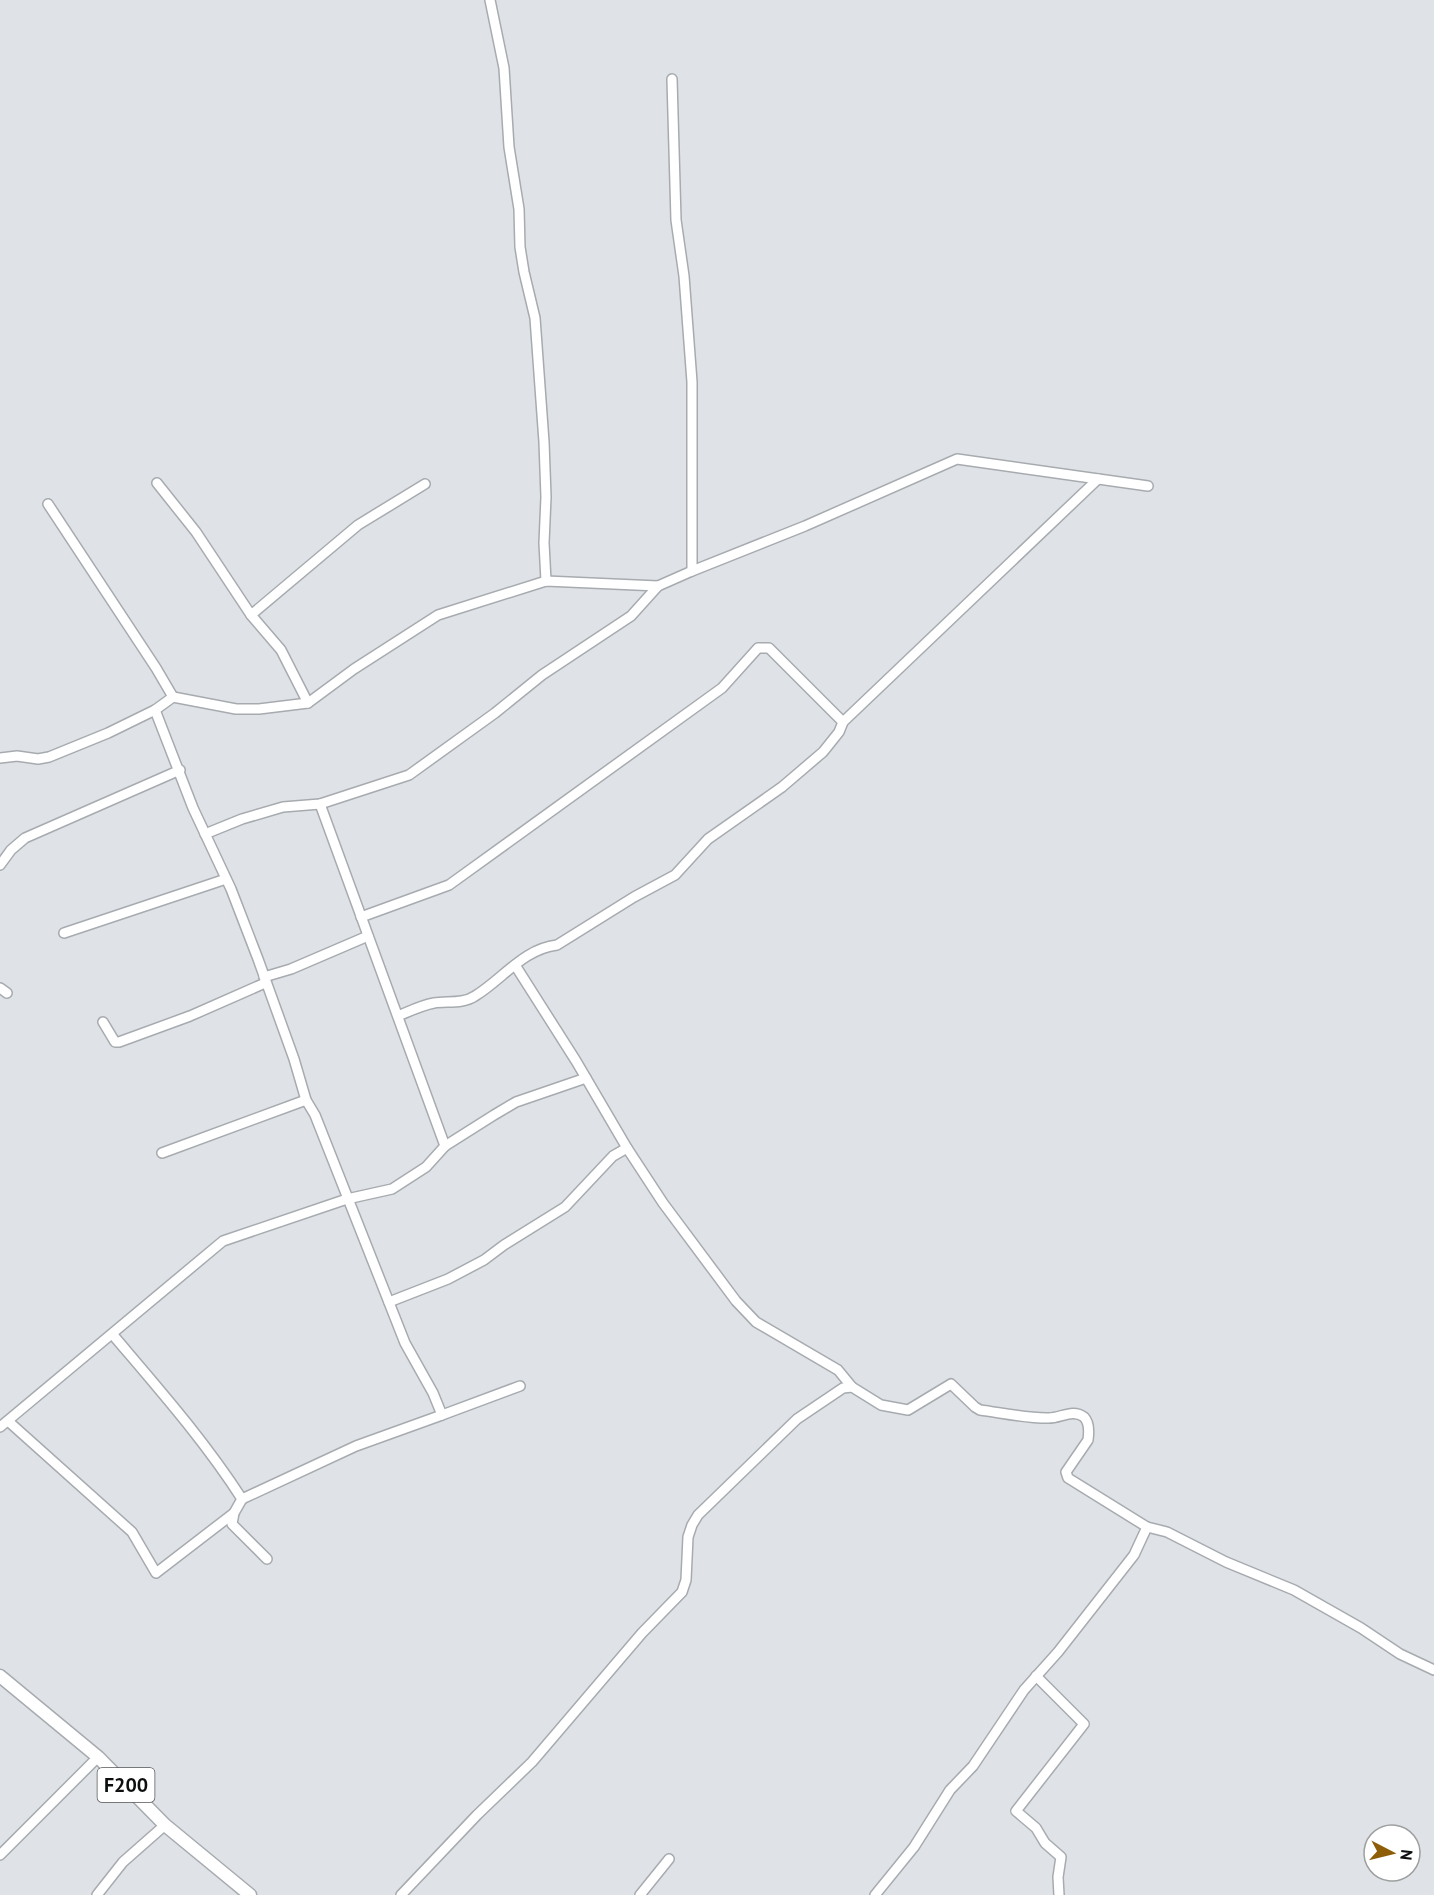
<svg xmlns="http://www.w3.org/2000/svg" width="1434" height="1895" viewBox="0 0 1434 1895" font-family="'PT Sans',sans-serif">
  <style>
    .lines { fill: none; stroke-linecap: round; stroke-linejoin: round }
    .minor-casing { stroke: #a7abaf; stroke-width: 12 }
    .major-casing { stroke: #a7abaf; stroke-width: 15 }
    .minor { stroke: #fff; stroke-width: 9 }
    .major { stroke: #fff; stroke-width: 12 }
    .labels { text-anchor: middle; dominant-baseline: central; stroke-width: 4.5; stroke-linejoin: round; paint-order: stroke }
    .shield { fill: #fff; stroke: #555657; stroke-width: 1.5 }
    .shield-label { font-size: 20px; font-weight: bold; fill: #0c0e0f }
  </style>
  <rect width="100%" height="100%" fill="#dfe3e7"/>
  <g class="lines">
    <g class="minor-casing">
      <g id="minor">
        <path d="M490 0 504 68 509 147 519 209 520 247 524 272 535 318 544 442 546 497 544 543 546 581"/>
        <path d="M672 79 676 220 684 276 692 382V571"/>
        <path d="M157 483 196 532 251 615 281 650 308 703"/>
        <path d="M48 504 156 668 173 697"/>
        <path d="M251 615 358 525 425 484"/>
        <path d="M155 710 193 808 231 889 258 959 294 1059 306 1100 315 1115 405 1343 433 1393 442 1415 520 1386"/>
        <path d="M0 758 17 756 38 759 49 757 108 733 155 710 173 697 236 709H259L308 703 354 669 438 615 546 581 658 586 692 571 805 526 957 459 1148 486"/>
        <path d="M320 804 445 1146"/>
        <path d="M205 834 242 819 283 807 320 804 409 775 495 713 542 675 631 616 658 586"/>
        <path d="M0 865 11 850 25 838 180 770"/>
        <path d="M361 917 449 885 722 688 758 648H769L843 722"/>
        <path d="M64 933 226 879"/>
        <path d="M515 965 576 1061 627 1148 663 1203 736 1301 756 1322 838 1370 852 1387"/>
        <path d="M264 977 291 969 368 936"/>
        <path d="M0 988 7 993"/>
        <path d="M398 1016C410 1011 422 1005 434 1003 448 1001 463 1004 475 996 503 979 523 949 557 945L634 897 675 875 708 839 782 787 823 752 839 732 843 722 1098 479"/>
        <path d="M103 1022 115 1042H119L190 1016 265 983"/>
        <path d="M162 1153 306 1100"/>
        <path d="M389 1302 448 1279 484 1260 504 1245 565 1207 613 1156 627 1148"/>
        <path d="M113 1335C158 1388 204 1440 242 1499L234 1513 232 1524 267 1559"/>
        <path d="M8 1421 132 1532 156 1573 234 1513"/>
        <path d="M0 1427 223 1241 347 1199 392 1189 426 1167 445 1146 494 1115 516 1102 586 1078"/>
        <path d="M242 1499 356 1446 442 1415"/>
        <path d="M1147 1527 1167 1532 1226 1562 1294 1590 1361 1628 1400 1654 1434 1670"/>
        <path d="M1036 1676 1084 1724 1016 1811 1036 1828 1045 1843 1061 1857 1058 1877 1059 1895"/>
        <path d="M0 1855 98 1757"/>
        <path d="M97 1895 123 1862 165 1825"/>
        <path d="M401 1895 477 1815 532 1762 642 1633 682 1592 686 1580 688 1537 692 1525 698 1515 797 1419 843 1388 852 1387 881 1405 908 1410 951 1384 975 1407 980 1410C1002 1413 1025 1418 1047 1418 1060 1419 1072 1408 1084 1417 1090 1423 1089 1433 1088 1440L1066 1472 1068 1478 1147 1527 1134 1555 1058 1652 1024 1690 973 1766 950 1790 914 1847 875 1895"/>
        <path d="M640 1895 669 1859"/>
      </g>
    </g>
    <g class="major-casing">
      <path id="major" d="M0 1676 98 1757 165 1825 250 1895"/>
    </g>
    <use href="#minor" class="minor"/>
    <use href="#major" class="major"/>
  </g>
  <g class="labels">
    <rect class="shield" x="97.5" y="1768" width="57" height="34" rx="4.5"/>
    <g class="shield-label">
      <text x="126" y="1785">F200</text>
    </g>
  </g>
  <g transform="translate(1392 1853) rotate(97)"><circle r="28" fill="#ffffff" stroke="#9e9f9f" stroke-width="1.5"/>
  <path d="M0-4.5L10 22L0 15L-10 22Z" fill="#8e5d07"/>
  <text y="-9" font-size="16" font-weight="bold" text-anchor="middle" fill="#0c0e0f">N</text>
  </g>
</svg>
